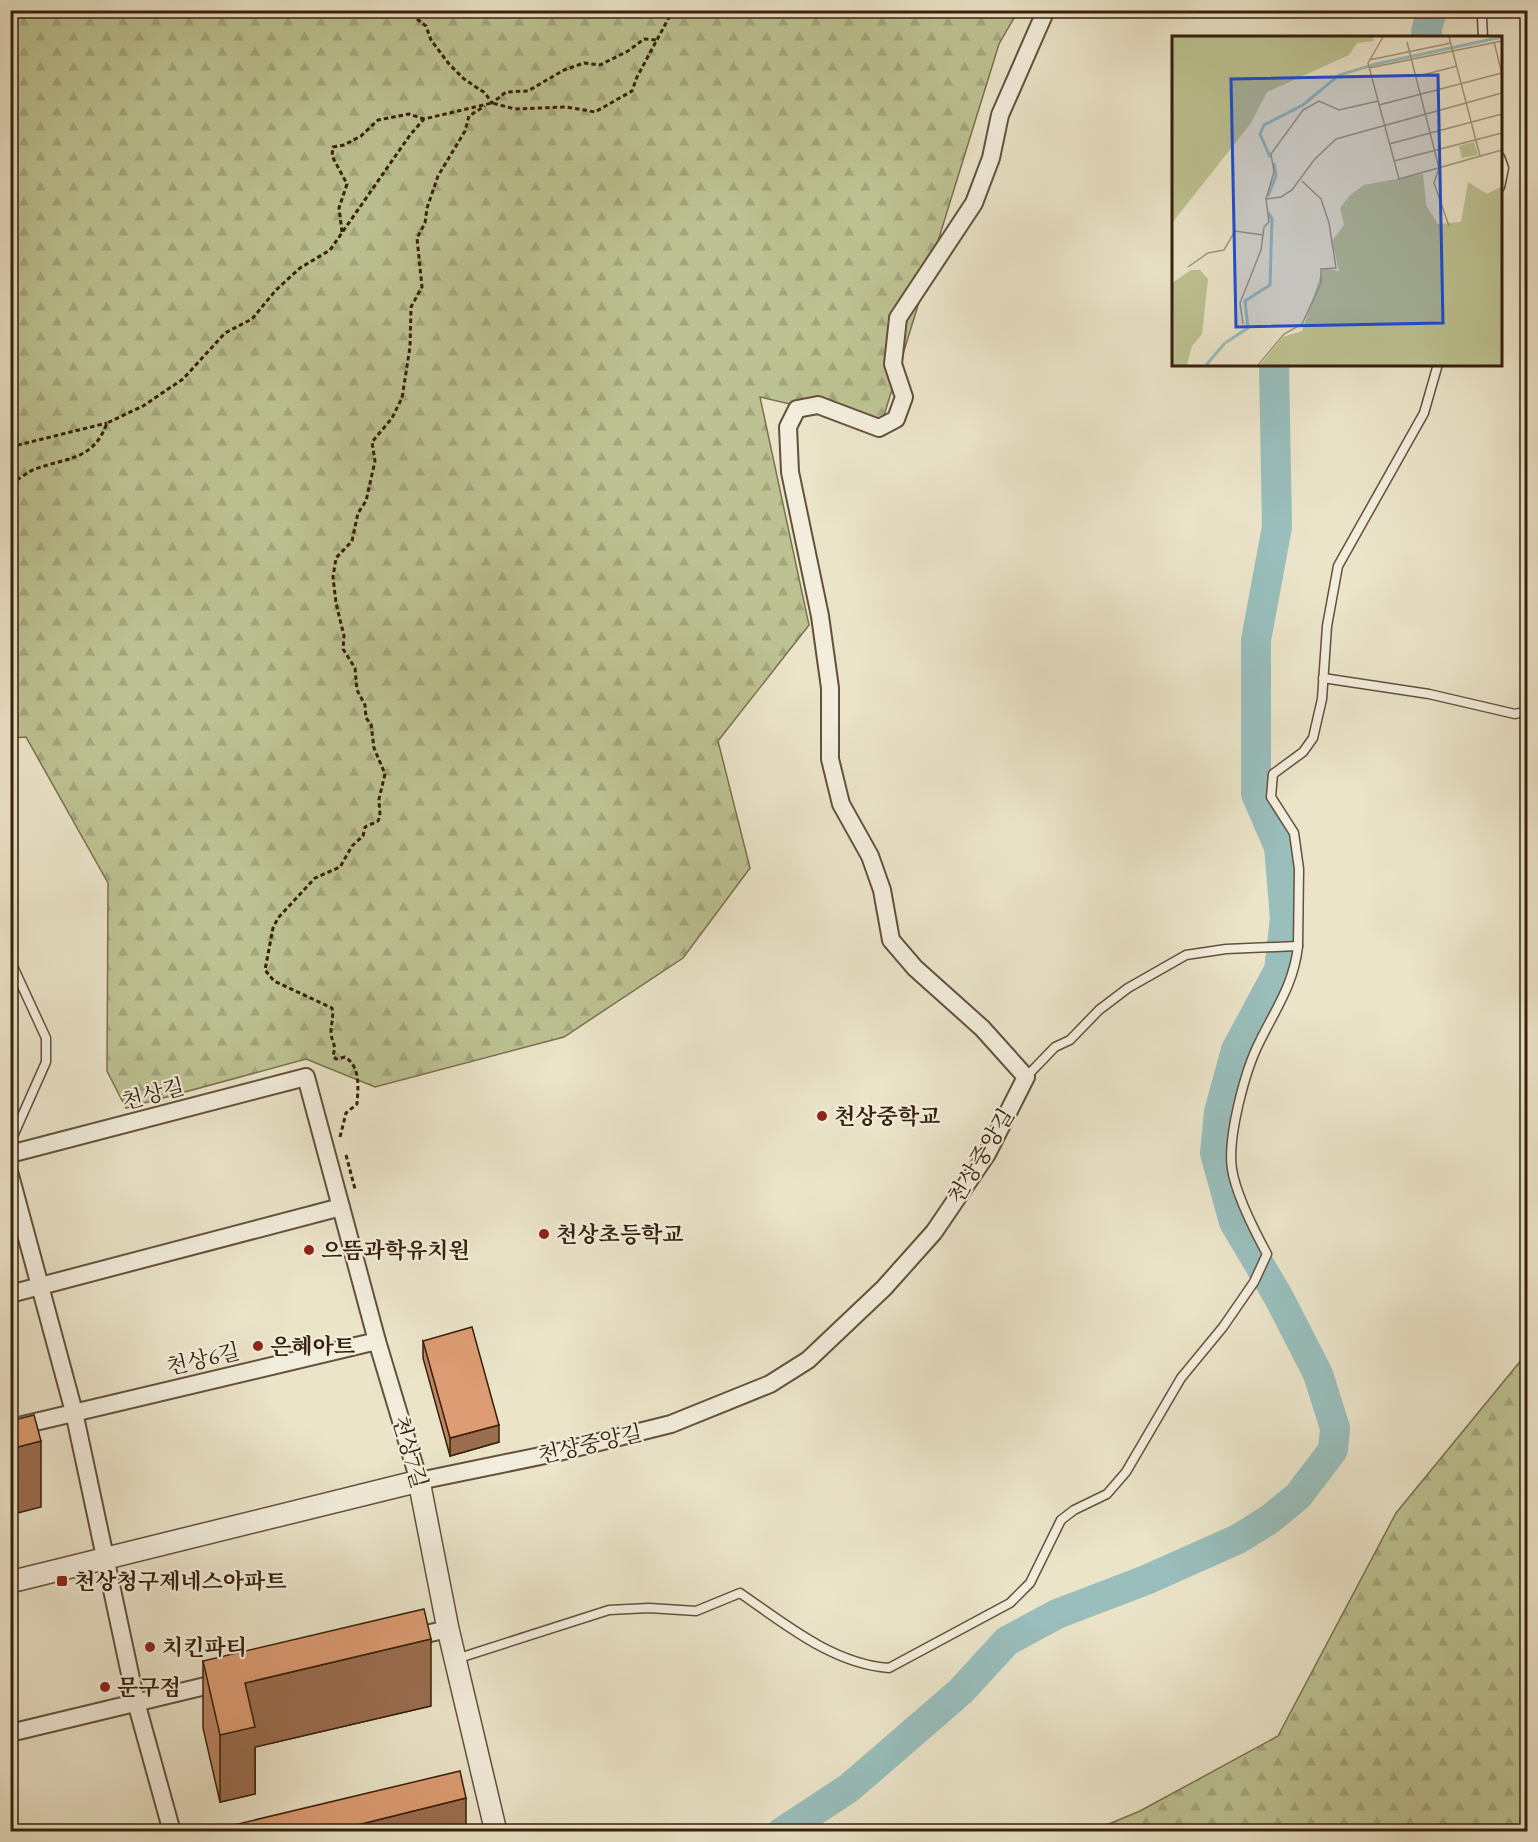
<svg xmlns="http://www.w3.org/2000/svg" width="1538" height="1842" viewBox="0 0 1538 1842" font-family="'EB Garamond','Noto Serif KR',serif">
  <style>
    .forest { fill: url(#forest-firs); stroke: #7a714e; stroke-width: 1.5 }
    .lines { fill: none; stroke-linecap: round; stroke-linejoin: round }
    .river { stroke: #99bebc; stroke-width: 30 }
    .service-casing { stroke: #64513a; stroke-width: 11 }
    .minor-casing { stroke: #64513a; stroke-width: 20 }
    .tertiary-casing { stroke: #64513a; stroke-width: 24 }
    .path { stroke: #37200a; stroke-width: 3; stroke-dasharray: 4.5 3; stroke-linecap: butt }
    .service { stroke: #f2eddc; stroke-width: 8 }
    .minor { stroke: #f2eddc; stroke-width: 16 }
    .tertiary { stroke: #f2eddc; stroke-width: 21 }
    .wall { fill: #be8663; stroke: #37200a; stroke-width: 1.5 }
    .shaded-wall { fill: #9b6d50; stroke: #37200a; stroke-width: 1.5 }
    .building { fill: #dd9c73; stroke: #37200a; stroke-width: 1.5 }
    .poi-dot { fill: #8f2418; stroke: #f2eddc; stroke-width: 2 }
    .labels { text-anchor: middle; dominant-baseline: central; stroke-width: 4.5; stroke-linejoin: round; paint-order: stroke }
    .street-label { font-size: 22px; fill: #37200a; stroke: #f2eddc }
    .poi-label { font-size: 22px; font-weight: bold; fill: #37200a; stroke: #f2eddc; text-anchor: start }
    .inset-river { fill: none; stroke: #99bebc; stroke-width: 3 }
    .inset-road { fill: none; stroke: #a3967d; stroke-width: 1.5 }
    .view { fill: #1d4ed8; fill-opacity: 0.15; stroke: #1d4ed8; stroke-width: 3 }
    .inset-edge { fill: none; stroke: #37200a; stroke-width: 3 }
  </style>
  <defs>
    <pattern id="forest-firs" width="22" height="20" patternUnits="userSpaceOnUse" patternTransform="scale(1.5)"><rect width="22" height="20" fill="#bdc292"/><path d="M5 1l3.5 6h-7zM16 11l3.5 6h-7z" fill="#a3a67d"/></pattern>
  </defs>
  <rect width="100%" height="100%" fill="#ebe4c9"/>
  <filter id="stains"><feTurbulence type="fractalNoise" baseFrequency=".00333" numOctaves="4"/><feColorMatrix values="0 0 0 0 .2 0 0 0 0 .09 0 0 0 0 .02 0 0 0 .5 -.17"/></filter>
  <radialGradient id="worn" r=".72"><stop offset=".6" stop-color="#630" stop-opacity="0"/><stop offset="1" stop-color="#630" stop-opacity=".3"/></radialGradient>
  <g class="forest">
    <path d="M11 11H1018L999 44 881 425 760 397 809 625 718 741 750 868 683 958 564 1037 375 1087 306 1059 126 1108 107 1071 108 883 26 737 11 738Z"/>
    <path d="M1527 1353V1831H1092L1140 1811 1278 1736 1396 1513Z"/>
  </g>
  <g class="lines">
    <g class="river">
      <path d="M1428 38 1426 32 1432 10"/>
      <path d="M782 1832 849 1788 961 1691 1007 1641 1057 1614 1146 1580 1238 1539 1270 1519 1298 1496 1333 1450 1335 1428 1318 1374 1278 1296 1234 1222 1215 1153 1219 1112 1236 1050 1279 970 1285 918 1279 847 1256 794V640L1277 527 1274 364"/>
    </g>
    <g class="service-casing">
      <g id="service">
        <path d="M1482 18 1483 38"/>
        <path d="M1500 157 1504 168 1500 187"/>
        <path d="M1323 678 1429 694 1515 714 1528 711"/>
        <path d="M10 960 46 1038V1062L10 1143"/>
        <path d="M1026 1077 1055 1047 1070 1040 1099 1010 1128 988 1186 955 1226 949 1298 946 1299 869 1294 833 1271 797 1273 774 1303 752 1313 738 1322 699 1327 626 1338 566 1424 413 1438 364"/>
        <path d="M456 1659 609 1610 649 1608 696 1611 740 1593C785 1624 833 1664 889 1668L1010 1603 1030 1583 1061 1520 1074 1510 1107 1494 1126 1472 1181 1378 1223 1327 1254 1282 1267 1254C1254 1230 1236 1195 1232 1169 1227 1138 1245 1071 1259 1043 1275 1010 1294 984 1298 946"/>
      </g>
    </g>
    <g class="minor-casing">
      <g id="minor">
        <path d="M10 1154 306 1077 377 1341 419 1481 555 1453 671 1424 770 1384 808 1360 884 1288 934 1232 987 1154 1026 1077 982 1028 915 968 891 940 882 890 870 856 841 804 830 759V688L820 616 790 472 788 427 797 409 818 405 879 428 896 419 904 397 893 364 898 318 974 203 991 158 1000 115 1046 10"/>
        <path d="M10 1175 74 1412 136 1702 172 1832"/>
        <path d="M10 1294 341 1207"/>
        <path d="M10 1428 377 1341"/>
        <path d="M408 1638 448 1629"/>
        <path d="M10 1733 222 1682"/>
      </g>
    </g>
    <g class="tertiary-casing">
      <path id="tertiary" d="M10 1582 419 1481 448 1629 496 1832"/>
    </g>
    <g class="path">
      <path d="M405 10 426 26 431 40 449 64 464 79 485 93 492 103 506 92 528 91 564 70 584 63 600 65 628 51 644 39 656 40"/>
      <path d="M342 232 339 208 347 184 332 156 333 147 344 145 361 136 378 120 409 114 424 119"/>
      <path d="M10 447 107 423"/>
      <path d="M10 483C19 480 27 472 35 469 68 457 93 461 107 423L143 406 183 379 225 333 252 319 276 290 300 268 330 250 410 135 424 119 492 103 515 109 566 107 595 112 632 91 637 77 673 10"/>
      <path d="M340 1137 346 1113 357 1104C358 1088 361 1067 345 1057L336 1059 333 1056C337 1043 331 1042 331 1032 331 1023 334 1018 332 1008L274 981 265 970 273 928 278 918 315 878 340 867 352 846 363 836 365 827 378 821 380 816 379 799 385 774 374 748 371 724 366 718 365 705 357 690 355 668 343 649 344 636 336 603 333 577 336 558 352 541 358 513 366 501 375 461 372 442 392 418 402 398 410 347 411 307 422 287 417 238 425 223 427 208 438 176 465 131 469 116 485 106"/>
      <path d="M346 1155 355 1189"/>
    </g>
    <use href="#service" class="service"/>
    <use href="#minor" class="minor"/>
    <use href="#tertiary" class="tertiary"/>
  </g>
  <g class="wall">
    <path d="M423 1341 499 1442 450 1456 423 1358Z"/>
    <path d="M203 1661 431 1706 255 1747V1794L220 1802 203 1728Z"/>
  </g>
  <g class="shaded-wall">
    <path d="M10 1296H13V1362L10 1363Z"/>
    <path d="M499 1425V1442L450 1456V1438Z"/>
    <path d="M41 1441V1507L10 1515V1449Z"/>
    <path d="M431 1639V1706L255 1747V1794L220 1802V1735L245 1683Z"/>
    <path d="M466 1798V1832H329Z"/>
  </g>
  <g class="building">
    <path d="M10 1285 13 1296H10Z"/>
    <path d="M472 1327 499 1425 450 1438 423 1341Z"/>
    <path d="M34 1415 41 1441 10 1449V1421Z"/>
    <path d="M424 1609 431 1639 245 1683 255 1727 220 1735 203 1661Z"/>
    <path d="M460 1771 466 1798 329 1832H222L221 1828Z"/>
  </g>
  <g class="poi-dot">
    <circle cx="822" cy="1116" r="6"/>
    <circle cx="544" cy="1234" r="6"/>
    <circle cx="309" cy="1250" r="6"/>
    <circle cx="258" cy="1346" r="6"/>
    <rect x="56" y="1575" width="12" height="12" rx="3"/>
    <circle cx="150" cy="1647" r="6"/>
    <circle cx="105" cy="1687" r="6"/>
  </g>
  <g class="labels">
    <g class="street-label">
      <text transform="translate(153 1094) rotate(-15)">천상길</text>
      <text transform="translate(981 1156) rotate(-59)">천상중앙길</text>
      <text transform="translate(203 1359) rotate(-13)">천상6길</text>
      <text transform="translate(590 1444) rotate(-13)">천상중앙길</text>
      <text transform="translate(410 1452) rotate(74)">천상7길</text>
    </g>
    <g class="poi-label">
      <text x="834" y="1116">천상중학교</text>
      <text x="556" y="1234">천상초등학교</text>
      <text x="321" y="1250">으뜸과학유치원</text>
      <text x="270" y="1346">은혜아트</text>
      <text x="74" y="1581">천상청구제네스아파트</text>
      <text x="162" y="1647">치킨파티</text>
      <text x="117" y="1687">문구점</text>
    </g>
  </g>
  <g transform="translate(1172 36)">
    <rect width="330" height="330" fill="#ebe4c9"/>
    <path d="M0 1H201L202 5 185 7 177 19 95 56 79 87 0 187ZM251 138 254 169 266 188 289 186 296 146 315 158 330 150V329H88L111 301 130 295 151 232 167 235 160 205 172 189 168 172 177 160 192 149ZM19 234H28L36 243 30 298 20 310 15 329H0V247Z" fill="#bdc292"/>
    <path d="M302 106 306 119 290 122 287 110Z" fill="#bdc292"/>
    <path class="inset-river" d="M98 121 88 98 92 89 131 69 167 39 204 28 330 1M96 160 104 140 102 127M53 307 76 292 73 265 98 249 100 183 96 176M34 329 53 307"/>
    <path class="inset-road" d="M211 1 196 27 227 143 330 114M277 1 308 120M235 6 267 132 262 147 277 190M322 6 330 38M197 24 279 7M197 32 330 5M243 41 285 30M207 69 330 37M217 108 330 78M222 125 330 97M94 163 102 136 99 118 131 74 147 65 167 74 206 65M16 231 36 217 52 214 63 195 91 199M71 288 68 267 89 214 92 191 97 186 94 163 109 161 120 154 142 124 164 103 330 57M86 329 112 298 130 288 149 247V233L164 232 157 187 149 163 130 145"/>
    <path class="view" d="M266 39 271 287 64 291 59 43Z"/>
    <rect width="330" height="330" class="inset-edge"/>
  </g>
  <rect width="1538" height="1842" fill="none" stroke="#ebe4c9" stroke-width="36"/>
  <rect x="12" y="12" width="1514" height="1818" fill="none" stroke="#37200a" stroke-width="3"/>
  <rect x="18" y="18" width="1502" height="1806" fill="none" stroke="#37200a" stroke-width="1.5"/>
  <rect width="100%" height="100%" filter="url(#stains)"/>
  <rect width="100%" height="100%" fill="url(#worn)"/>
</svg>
